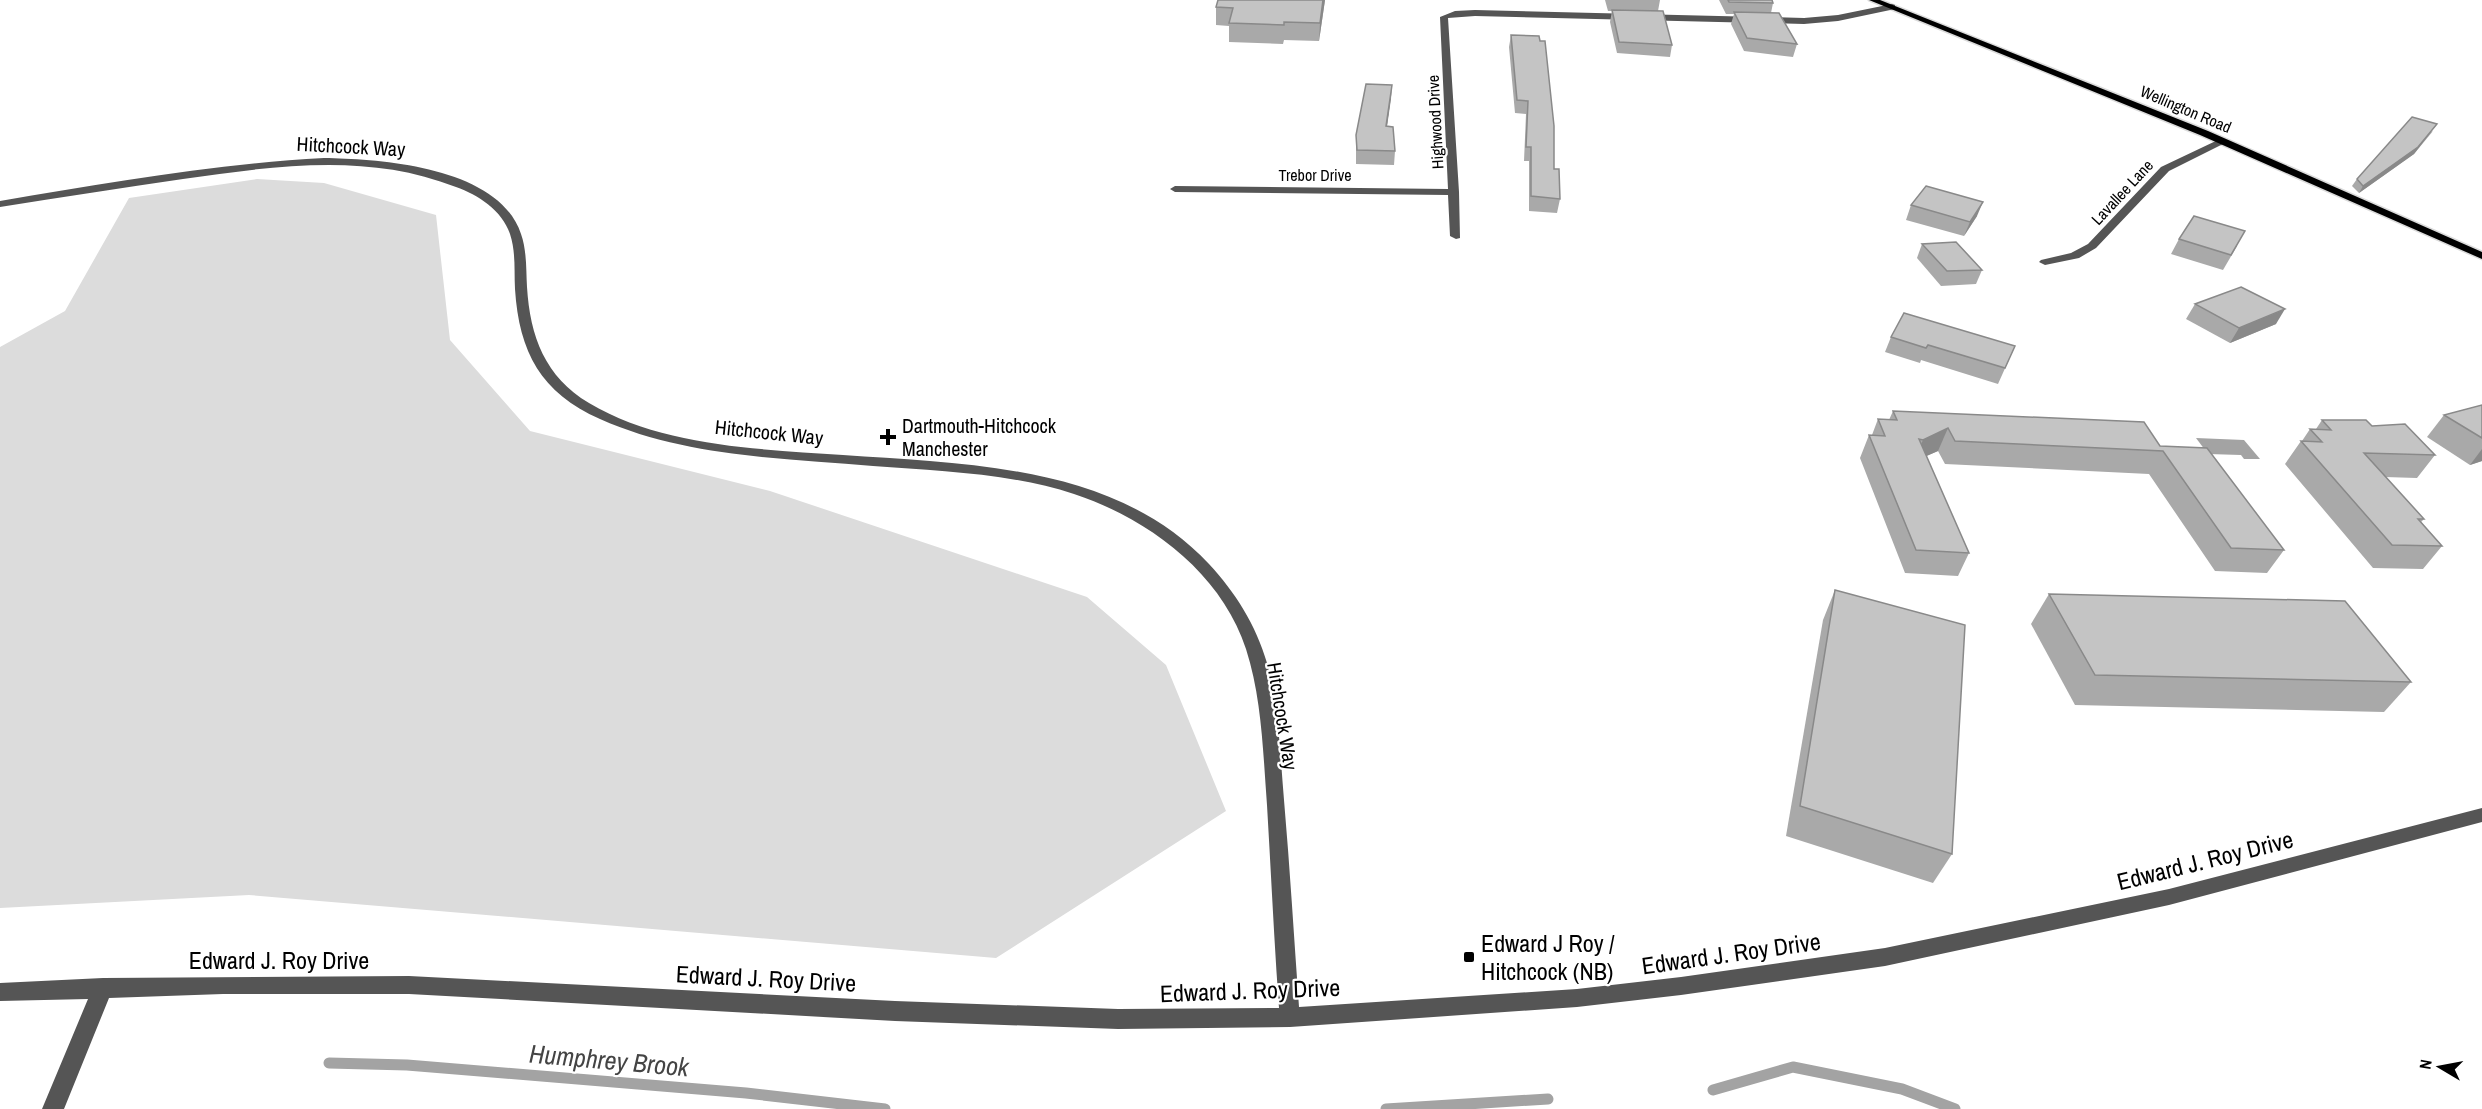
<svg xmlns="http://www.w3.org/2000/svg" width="2482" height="1109" viewBox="0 0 2482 1109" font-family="'Archivo Narrow',sans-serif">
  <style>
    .green { fill: #dcdcdc }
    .water { fill: #a3a3a3 }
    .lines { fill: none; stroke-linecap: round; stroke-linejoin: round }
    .stream { stroke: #a3a3a3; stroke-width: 11 }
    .major-casing { stroke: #dbdbdb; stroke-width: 3 }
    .minor { fill: #555; fill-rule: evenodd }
    .major { fill: #000; fill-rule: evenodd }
    .wall { fill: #a9a9a9 }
    .shaded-wall { fill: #898989 }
    .building { fill: #c4c4c4; stroke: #898989; stroke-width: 1.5 }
    .poi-dot { fill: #000; stroke: #fff; stroke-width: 2 }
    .labels { text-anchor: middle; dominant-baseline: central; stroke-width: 4.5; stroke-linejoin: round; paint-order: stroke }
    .far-street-label { font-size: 16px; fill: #000; stroke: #fff }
    .street-label { font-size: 20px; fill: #000; stroke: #fff }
    .poi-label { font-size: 20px; fill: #000; stroke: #fff; text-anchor: start }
    .near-street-label { font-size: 24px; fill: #000; stroke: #fff }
    .near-poi-label { font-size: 24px; fill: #000; stroke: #fff; text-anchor: start }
    .near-water-label { font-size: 26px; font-style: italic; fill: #444; stroke: #fff }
  </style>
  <rect width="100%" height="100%" fill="#fff"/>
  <path class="green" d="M257 179 324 183 436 215 450 340 530 431 770 491 1087 597 1166 665 1226 811 996 958 249 895 0 908V347L65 311 129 198Z"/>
  <path class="water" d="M2196 438 2244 440 2260 459H2244L2241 455 2208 454Z"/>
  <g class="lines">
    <g class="stream">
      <path d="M329 1063 407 1065 746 1093 885 1109"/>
      <path d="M1713 1090 1793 1067 1902 1089 1955 1109"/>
      <path d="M1386 1109 1548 1099"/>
    </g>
    <g class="major-casing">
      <path id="major" d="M1869 0H1880L2208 131 2482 252V259L2200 135Z"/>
    </g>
    <g class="minor">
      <path d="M1892 4 1895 5V9L1838 21 1804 24 1475 16 1448 18 1459 192 1460 238 1456 239 1450 236 1448 195 1175 192 1170 189 1175 186 1448 189 1440 17 1455 11 1475 10 1804 18 1838 15Z"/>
      <path d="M2220 139 2229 141 2169 171 2096 248 2079 258 2045 265 2039 262 2041 260 2071 253 2088 244 2161 167Z"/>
      <path d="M324 158C382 159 499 167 521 234 527 251 526 270 527 287 530 336 545 377 589 403 663 447 759 449 843 455 969 464 1117 465 1209 564 1235 592 1256 625 1267 663 1279 707 1280 754 1284 800 1290 869 1294 938 1299 1007L1577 989 1681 977 1885 948 2169 889 2482 808V822L2169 905 1885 966 1681 995 1577 1007 1290 1027 1118 1029 895 1021 409 994H223L109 998 64 1109H42L88 999 0 1001V983L103 978 409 976 895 1001 1118 1009 1279 1008C1274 940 1271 872 1267 805 1263 753 1262 699 1246 649 1221 572 1147 518 1074 494 1010 473 939 471 873 466 782 458 685 457 600 419 541 393 519 352 515 289 514 271 516 252 510 234 502 210 478 195 456 187 367 152 275 166 183 179 122 188 61 197 0 207V201C107 183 215 164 324 158Z"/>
    </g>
    <use href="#major" class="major"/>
  </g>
  <g class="wall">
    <path d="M1325 0 1319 41 1284 40 1283 44 1229 42V26L1216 25V7Z"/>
    <path d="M1605 0H1660L1658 11 1672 45 1670 57 1617 53 1610 22 1612 11H1608Z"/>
    <path d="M1719 0H1772L1773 3 1771 13 1797 44 1793 57 1744 51 1731 24 1734 14H1726Z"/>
    <path d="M1511 35 1554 169 1560 199 1557 213 1529 211V161H1524L1526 114 1515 113 1509 47Z"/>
    <path d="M1392 85 1387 126 1395 151 1394 165 1356 164V135Z"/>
    <path d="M2433 131 2414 154 2359 193 2352 186 2357 179Z"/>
    <path d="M1911 205 1977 216 1964 236 1906 220Z"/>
    <path d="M2179 239 2237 246 2223 270 2171 254Z"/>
    <path d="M1922 244 1982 270 1976 284 1941 286 1917 258Z"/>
    <path d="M2195 304 2276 324 2230 343 2186 319Z"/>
    <path d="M1891 337 2015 346 1998 384 1921 360 1920 363 1885 352Z"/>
    <path d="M2482 405V461L2470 465 2427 437 2444 415Z"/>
    <path d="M1893 411 2160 446 2284 550 2267 573 2215 571 2149 474 1945 464 1938 451 1926 456 1969 553 1958 576 1905 573 1860 458 1869 435H1872L1878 419 1889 420Z"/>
    <path d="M2322 420 2372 426 2435 455 2417 478 2385 477 2424 519 2421 522 2442 546 2423 569 2373 568 2285 464 2301 441H2302L2310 429H2316Z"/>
    <path d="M1835 590 1952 854 1933 883 1786 836 1823 620Z"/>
    <path d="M2049 594 2411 682 2384 712 2075 705 2031 624Z"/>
  </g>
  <g class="shaded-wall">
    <path d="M1323 0H1325L1319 41 1320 23Z"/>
    <path d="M1392 85 1391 99 1385 140 1386 126Z"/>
    <path d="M2437 124 2414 154 2359 193 2363 186Z"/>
    <path d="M1983 202 1977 216 1964 236 1970 222Z"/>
    <path d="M2285 309 2276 324 2230 343 2239 328Z"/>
    <path d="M1948 428 1938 451 1913 462 1923 440Z"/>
    <path d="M2482 449V461L2470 465Z"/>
  </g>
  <g class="building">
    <path d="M1218 0H1323L1320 23 1284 22V25L1229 23 1233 8 1216 7Z"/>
    <path d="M1728 0H1772L1773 3 1729 2Z"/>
    <path d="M1612 10 1663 11 1672 45 1619 42Z"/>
    <path d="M1734 12 1779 13 1797 44 1747 38Z"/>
    <path d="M1511 35 1539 36 1540 41H1545L1554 126V169H1559L1560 199 1531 196V147H1526L1528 101 1517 100Z"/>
    <path d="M1366 84 1392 85 1386 126 1393 127 1395 151 1357 150 1356 135Z"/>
    <path d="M2412 117 2437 124 2418 147 2363 186 2357 179Z"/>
    <path d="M1926 186 1983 202 1970 222 1911 205Z"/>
    <path d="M2194 216 2245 231 2231 255 2179 239Z"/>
    <path d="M1956 242 1982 270 1947 271 1922 244Z"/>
    <path d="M2241 287 2285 309 2239 328 2195 304Z"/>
    <path d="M1904 313 2015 346 2005 368 1928 345 1926 348 1891 337Z"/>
    <path d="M2482 405V438L2444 415Z"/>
    <path d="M1893 411 2144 422 2160 446 2207 448 2284 550 2231 548 2163 451 1955 441 1948 428 1923 440 1919 439 1969 553 1916 550 1869 435 1885 436 1878 419 1897 420Z"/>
    <path d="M2322 420H2366L2372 426 2405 424 2435 455 2364 453 2424 519H2418L2442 546 2392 545 2301 441 2322 442 2310 429 2331 430Z"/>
    <path d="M1835 590 1965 625 1952 854 1800 806Z"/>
    <path d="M2049 594 2345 601 2411 682 2095 675Z"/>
  </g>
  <g class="poi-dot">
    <path d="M885 428h6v6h6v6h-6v6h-6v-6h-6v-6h6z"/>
    <rect x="1463" y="951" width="12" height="12" rx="3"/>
  </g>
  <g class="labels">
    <g class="far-street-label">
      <text transform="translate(2186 109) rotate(23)">Wellington Road</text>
      <text transform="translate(1435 122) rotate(-93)">Highwood Drive</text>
      <text x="1315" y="175">Trebor Drive</text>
      <text transform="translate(2122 192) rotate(-47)">Lavallee Lane</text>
    </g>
    <g class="street-label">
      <text transform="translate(351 146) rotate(3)">Hitchcock Way</text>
      <text transform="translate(769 432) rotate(6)">Hitchcock Way</text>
      <text transform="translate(1283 716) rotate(81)">Hitchcock Way</text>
    </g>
    <g class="poi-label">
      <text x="902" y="425">Dartmouth-Hitchcock<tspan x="902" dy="23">Manchester</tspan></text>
    </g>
    <g class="near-street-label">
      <text transform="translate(2205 860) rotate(-14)">Edward J. Roy Drive</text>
      <text transform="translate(1731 953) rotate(-8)">Edward J. Roy Drive</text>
      <text x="279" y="960">Edward J. Roy Drive</text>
      <text transform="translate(766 978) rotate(3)">Edward J. Roy Drive</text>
      <text transform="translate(1250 990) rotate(-2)">Edward J. Roy Drive</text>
    </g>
    <g class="near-poi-label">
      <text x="1481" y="943">Edward J Roy /<tspan x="1481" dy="28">Hitchcock (NB)</tspan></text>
    </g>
    <g class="near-water-label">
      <text transform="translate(609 1060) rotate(5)">Humphrey Brook</text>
    </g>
  </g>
  <g transform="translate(2440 1067) rotate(280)" stroke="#ffffff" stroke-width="4.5" paint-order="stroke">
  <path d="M0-4.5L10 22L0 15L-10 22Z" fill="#000000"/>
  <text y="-9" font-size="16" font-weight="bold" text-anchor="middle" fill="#000000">N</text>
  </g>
</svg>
